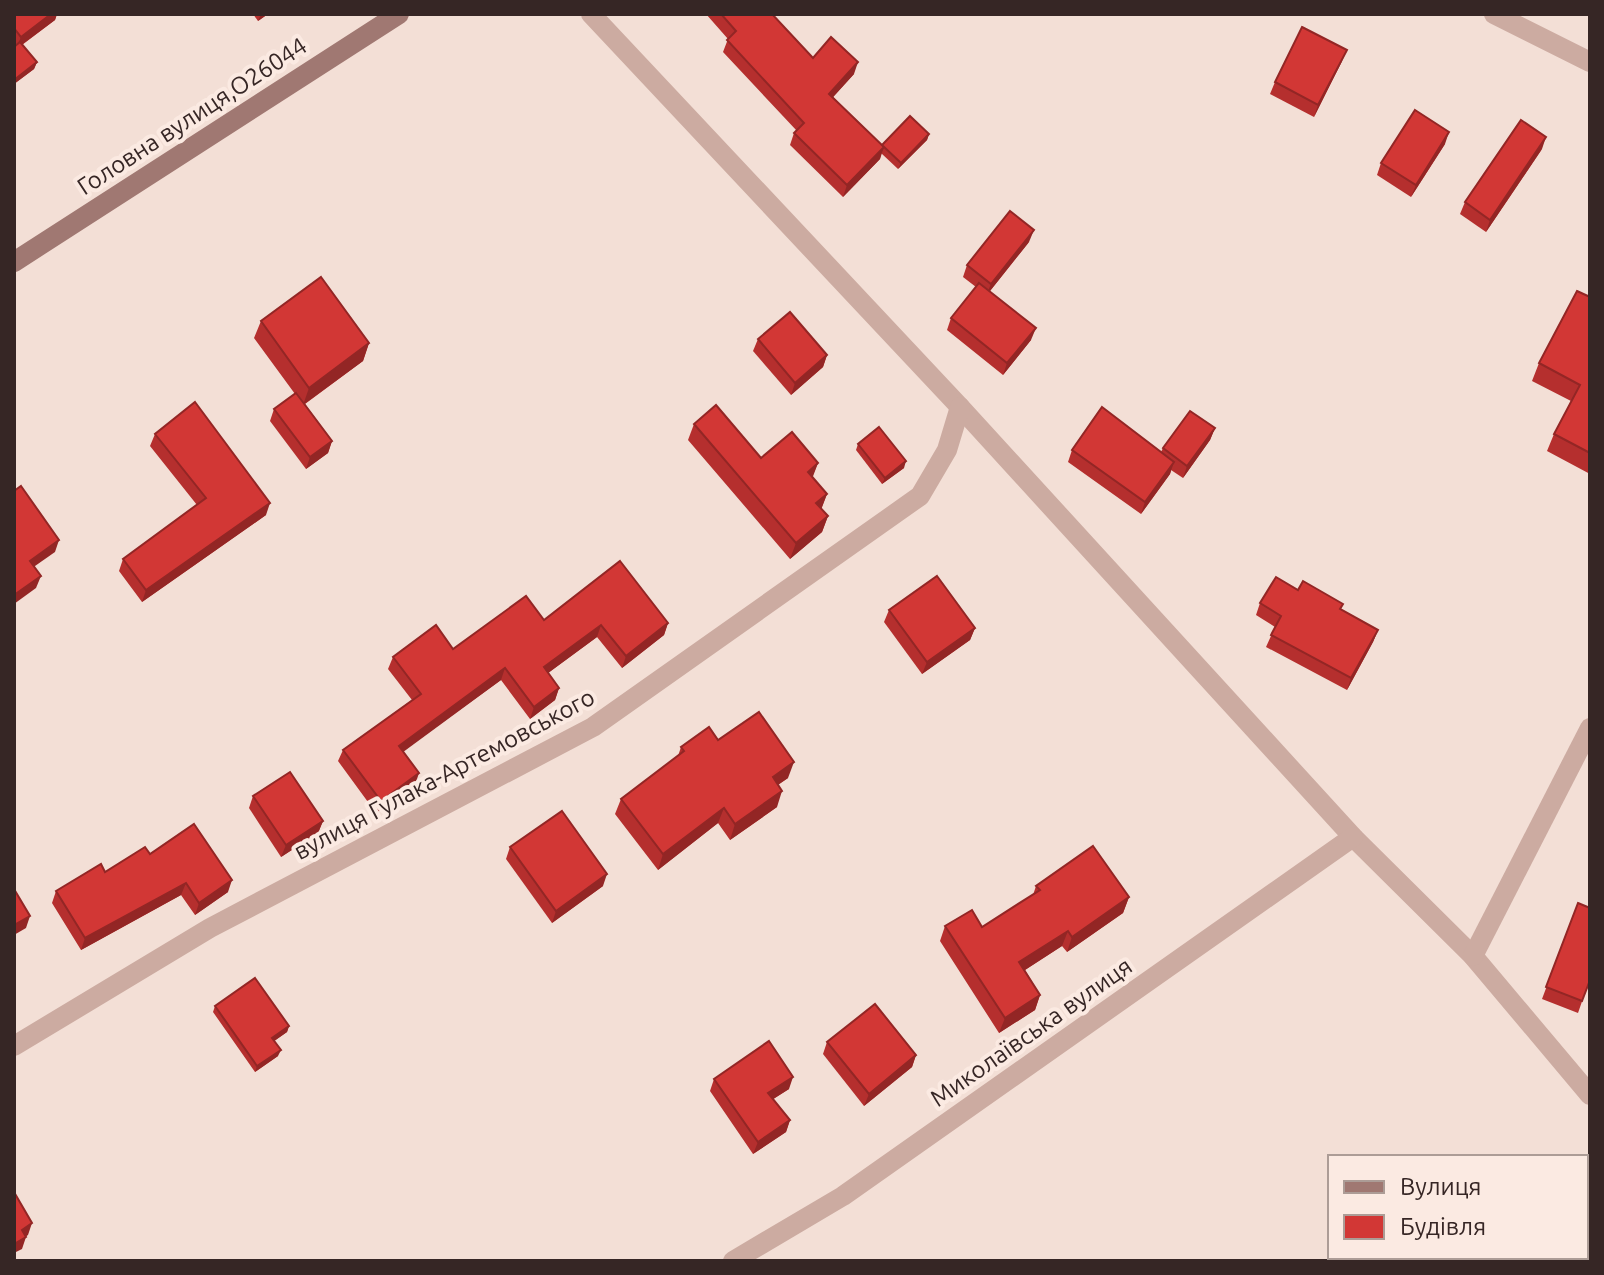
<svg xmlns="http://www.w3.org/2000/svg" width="1604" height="1275" viewBox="0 0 1604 1275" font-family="Ubuntu,sans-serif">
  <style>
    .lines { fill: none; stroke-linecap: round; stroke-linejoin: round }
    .minor { stroke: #ccaba1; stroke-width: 20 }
    .secondary { stroke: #a07872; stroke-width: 20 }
    .wall { fill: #b52f2e }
    .shaded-wall { fill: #932625 }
    .building { fill: #d23735; stroke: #932625; stroke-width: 2 }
    .labels { text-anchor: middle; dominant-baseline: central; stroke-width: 8; stroke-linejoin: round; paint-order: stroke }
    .street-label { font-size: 24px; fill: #362625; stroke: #fbeae2 }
  </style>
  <rect width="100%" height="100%" fill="#f3dfd6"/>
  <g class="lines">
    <g class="minor">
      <path d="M591 14 960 407 1353 837 1473 956 1590 1095"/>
      <path d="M1494 14 1590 62"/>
      <path d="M1473 956 1590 728"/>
      <path d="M14 1046 210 928 593 727 920 496 947 450 960 407"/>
      <path d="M733 1261 843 1196 1353 837"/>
    </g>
    <path class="secondary" d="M14 262 399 14"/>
  </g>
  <g class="wall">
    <path d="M14 14H57L55 20 22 45 37 62 34 69 14 84Z"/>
    <path d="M253 14H268L258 21Z"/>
    <path d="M706 14H772L813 58 854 74 833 97 882 145 929 134 927 140 898 169 881 153 880 159 843 197 790 145 794 133 797 131 723 52 728 39Z"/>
    <path d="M1342 61 1314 117 1270 94 1275 82Z"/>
    <path d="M1445 144 1411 197 1377 175 1381 163Z"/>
    <path d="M1542 149 1486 232 1460 214 1465 202Z"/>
    <path d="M1029 242 990 291 1031 340 1003 375 947 330 951 318 976 287 963 277 967 265Z"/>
    <path d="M1590 297V474L1547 451 1554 434 1571 401 1532 381 1539 363Z"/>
    <path d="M261 321 369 343 363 361 305 404 332 441 328 453 306 469 270 421 274 409 295 394 254 338Z"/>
    <path d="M758 339 827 355 823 367 791 395 753 351Z"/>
    <path d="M694 424 761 458 818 463 812 477 827 494 821 509 828 516 822 532 790 559 688 440Z"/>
    <path d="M1215 428 1210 440 1183 478 1171 470 1170 474 1141 514 1068 462 1072 450 1161 452 1163 448Z"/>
    <path d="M155 434 266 515 142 602 119 571 123 559 197 505 150 446Z"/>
    <path d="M858 444 904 468 882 484 856 450Z"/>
    <path d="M1298 590 1343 604 1341 609 1378 630 1373 642 1347 690 1266 647 1275 627 1256 615 1260 603Z"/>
    <path d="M889 610 975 628 970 640 922 674 884 622Z"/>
    <path d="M544 620 668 623 664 635 622 668 597 637 548 673 559 688 555 700 530 719 501 680 403 751 415 785 376 813 338 761 343 750 412 700 388 669 393 657 453 649Z"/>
    <path d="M718 740 788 778 778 785 777 807 730 840 718 823 658 870 615 814 621 799 678 756 681 747Z"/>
    <path d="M253 796 323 821 318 833 281 857 249 808Z"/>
    <path d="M510 847 603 886 552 923 506 859Z"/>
    <path d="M150 854 228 892 195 915 181 895 81 950 52 903 56 891Z"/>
    <path d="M1036 886 1129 897 1123 913 1067 952 1062 946 1025 970 1040 995 1035 1010 999 1033 940 941 945 926 982 927 1033 895Z"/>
    <path d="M1578 903 1590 908V988L1587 987 1578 1013 1542 999Z"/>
    <path d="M215 1006 289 1026 287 1032 274 1041 278 1056 255 1072 213 1012Z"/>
    <path d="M827 1042 916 1055 912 1067 864 1106 823 1054Z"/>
    <path d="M714 1079 789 1089 773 1099 790 1120 786 1132 753 1154 710 1091Z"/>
  </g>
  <g class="shaded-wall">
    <path d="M51 14H57L55 20 16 49 21 37Z"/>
    <path d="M261 14H268L258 21Z"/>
    <path d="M1347 50 1342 61 1314 117 1318 105Z"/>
    <path d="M37 62 34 69 14 84V80Z"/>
    <path d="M858 62 854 74 825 106 829 94Z"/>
    <path d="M1449 132 1445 144 1411 197 1416 185Z"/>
    <path d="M929 134 927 140 898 169 901 163Z"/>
    <path d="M1546 137 1542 149 1486 232 1490 220Z"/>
    <path d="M884 147 880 159 843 197 847 185Z"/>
    <path d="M1034 230 1029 242 986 296 991 284Z"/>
    <path d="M1036 328 1031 340 1003 375 1007 363Z"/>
    <path d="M369 343 363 361 303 405 309 388Z"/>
    <path d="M827 355 823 367 791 395 795 383Z"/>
    <path d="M1215 428 1210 440 1183 478 1187 466Z"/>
    <path d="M332 441 328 453 306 469 310 457Z"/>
    <path d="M906 461 904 468 882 484 885 478Z"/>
    <path d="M1174 462 1170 474 1141 514 1145 502Z"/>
    <path d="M818 463 812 479 808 472Z"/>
    <path d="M827 494 821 510 816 503Z"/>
    <path d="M270 503 266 515 142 602 146 590Z"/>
    <path d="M828 516 822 532 790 559 796 543Z"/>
    <path d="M59 540 55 552 25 573 30 561Z"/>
    <path d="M41 576 36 588 14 604V595Z"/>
    <path d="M668 623 664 635 622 668 626 656Z"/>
    <path d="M601 625 597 637 540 679 544 667Z"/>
    <path d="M975 628 970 640 922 674 927 662Z"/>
    <path d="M1378 630 1373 642 1347 690 1351 678Z"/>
    <path d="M505 668 501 680 395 758 399 746Z"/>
    <path d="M559 688 555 700 530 719 534 707Z"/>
    <path d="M794 762 788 778 767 792 773 777Z"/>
    <path d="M419 773 415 785 376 813 381 801Z"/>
    <path d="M782 791 777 807 730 840 735 824Z"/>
    <path d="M724 808 718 823 658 870 663 854Z"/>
    <path d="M323 821 318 833 281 857 286 845Z"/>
    <path d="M607 874 603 886 552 923 556 911Z"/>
    <path d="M232 880 228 892 195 915 199 903Z"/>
    <path d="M186 883 181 895 81 950 85 938Z"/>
    <path d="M1129 897 1123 913 1067 952 1072 937Z"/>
    <path d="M30 916 26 928 14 935V925Z"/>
    <path d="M1068 931 1062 946 1014 977 1019 962Z"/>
    <path d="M1040 995 1035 1010 999 1033 1005 1018Z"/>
    <path d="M289 1026 287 1032 270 1044 272 1038Z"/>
    <path d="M281 1050 278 1056 255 1072 257 1066Z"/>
    <path d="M916 1055 912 1067 864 1106 869 1094Z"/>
    <path d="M793 1077 789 1089 764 1105 768 1093Z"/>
    <path d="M790 1120 786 1132 753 1154 758 1142Z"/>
    <path d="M32 1223 28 1235 18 1242 22 1230Z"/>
    <path d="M26 1237 22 1249 14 1253V1244Z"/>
  </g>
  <g class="building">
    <path d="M14 14H51L21 37 14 28Z"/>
    <path d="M721 14H772L813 58 831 37 858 62 829 94 884 147 847 185 794 133 804 123 727 40 736 31Z"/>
    <path d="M1302 27 1347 50 1318 105 1275 82Z"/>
    <path d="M20 42 37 62 14 80V47Z"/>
    <path d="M1415 110 1449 132 1416 185 1381 163Z"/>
    <path d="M910 116 929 134 901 163 882 145Z"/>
    <path d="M1521 120 1546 137 1490 220 1465 202Z"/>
    <path d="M1010 211 1034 230 991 284 967 265Z"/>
    <path d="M321 277 369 343 309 388 261 321Z"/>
    <path d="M979 283 1036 328 1007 363 951 318Z"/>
    <path d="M1577 291 1590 297V453L1554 434 1580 385 1539 363Z"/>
    <path d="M790 312 827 355 795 383 758 339Z"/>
    <path d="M296 393 332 441 310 457 274 409Z"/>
    <path d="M195 402 270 503 146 590 123 559 206 498 155 434Z"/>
    <path d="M716 405 761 458 792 432 818 463 808 472 827 494 816 503 828 516 796 543 694 424Z"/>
    <path d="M1102 407 1174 462 1145 502 1072 450Z"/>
    <path d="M1190 411 1215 428 1187 466 1163 448Z"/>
    <path d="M879 427 906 461 885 478 858 444Z"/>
    <path d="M21 486 59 540 30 561 41 576 14 595V491Z"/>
    <path d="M620 561 668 623 626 656 601 625 544 667 559 688 534 707 505 668 399 746 419 773 381 801 343 750 421 694 393 657 436 625 453 649 526 596 544 620Z"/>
    <path d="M937 576 975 628 927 662 889 610Z"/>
    <path d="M1276 577 1298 590 1303 581 1343 604 1340 609 1378 630 1351 678 1271 635 1281 616 1260 603Z"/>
    <path d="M759 712 794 762 773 777 782 791 735 824 724 808 663 854 621 799 684 751 681 747 709 727 718 740Z"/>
    <path d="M290 772 323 821 286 845 253 796Z"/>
    <path d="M562 811 607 874 556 911 510 847Z"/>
    <path d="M194 824 232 880 199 903 186 883 85 938 56 891 101 864 105 872 145 847 150 854Z"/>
    <path d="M1093 846 1129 897 1072 937 1068 931 1019 962 1040 995 1005 1018 945 926 972 910 982 927 1040 890 1036 886Z"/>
    <path d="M14 889 30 916 14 925Z"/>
    <path d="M1578 903 1590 908V980L1582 1001 1546 987Z"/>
    <path d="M255 978 289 1026 272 1038 281 1050 257 1066 215 1006Z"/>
    <path d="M875 1004 916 1055 869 1094 827 1042Z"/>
    <path d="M769 1041 793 1077 768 1093 790 1120 758 1142 714 1079Z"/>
    <path d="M14 1192 32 1223 22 1230 26 1237 14 1244Z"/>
  </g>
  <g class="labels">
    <g class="street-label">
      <text transform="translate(192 116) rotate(-33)">Головна вулиця,О26044</text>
      <text transform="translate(444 774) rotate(-28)">вулиця Гулака-Артемовського</text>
      <text transform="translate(1031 1032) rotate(-35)">Миколаївська вулиця</text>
    </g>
  </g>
  <rect width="1604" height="1275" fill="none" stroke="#362625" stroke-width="32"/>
  <rect x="1328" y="1155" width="260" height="104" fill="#fbeae2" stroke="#ac9c96" stroke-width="2"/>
  <rect x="1344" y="1181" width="40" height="12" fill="#a07872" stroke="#ac9c96" stroke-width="2"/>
  <text x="1400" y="1195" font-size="24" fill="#362625">Вулиця</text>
  <rect x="1344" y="1215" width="40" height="24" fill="#d23735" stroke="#ac9c96" stroke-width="2"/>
  <text x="1400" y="1235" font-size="24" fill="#362625">Будівля</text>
</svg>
